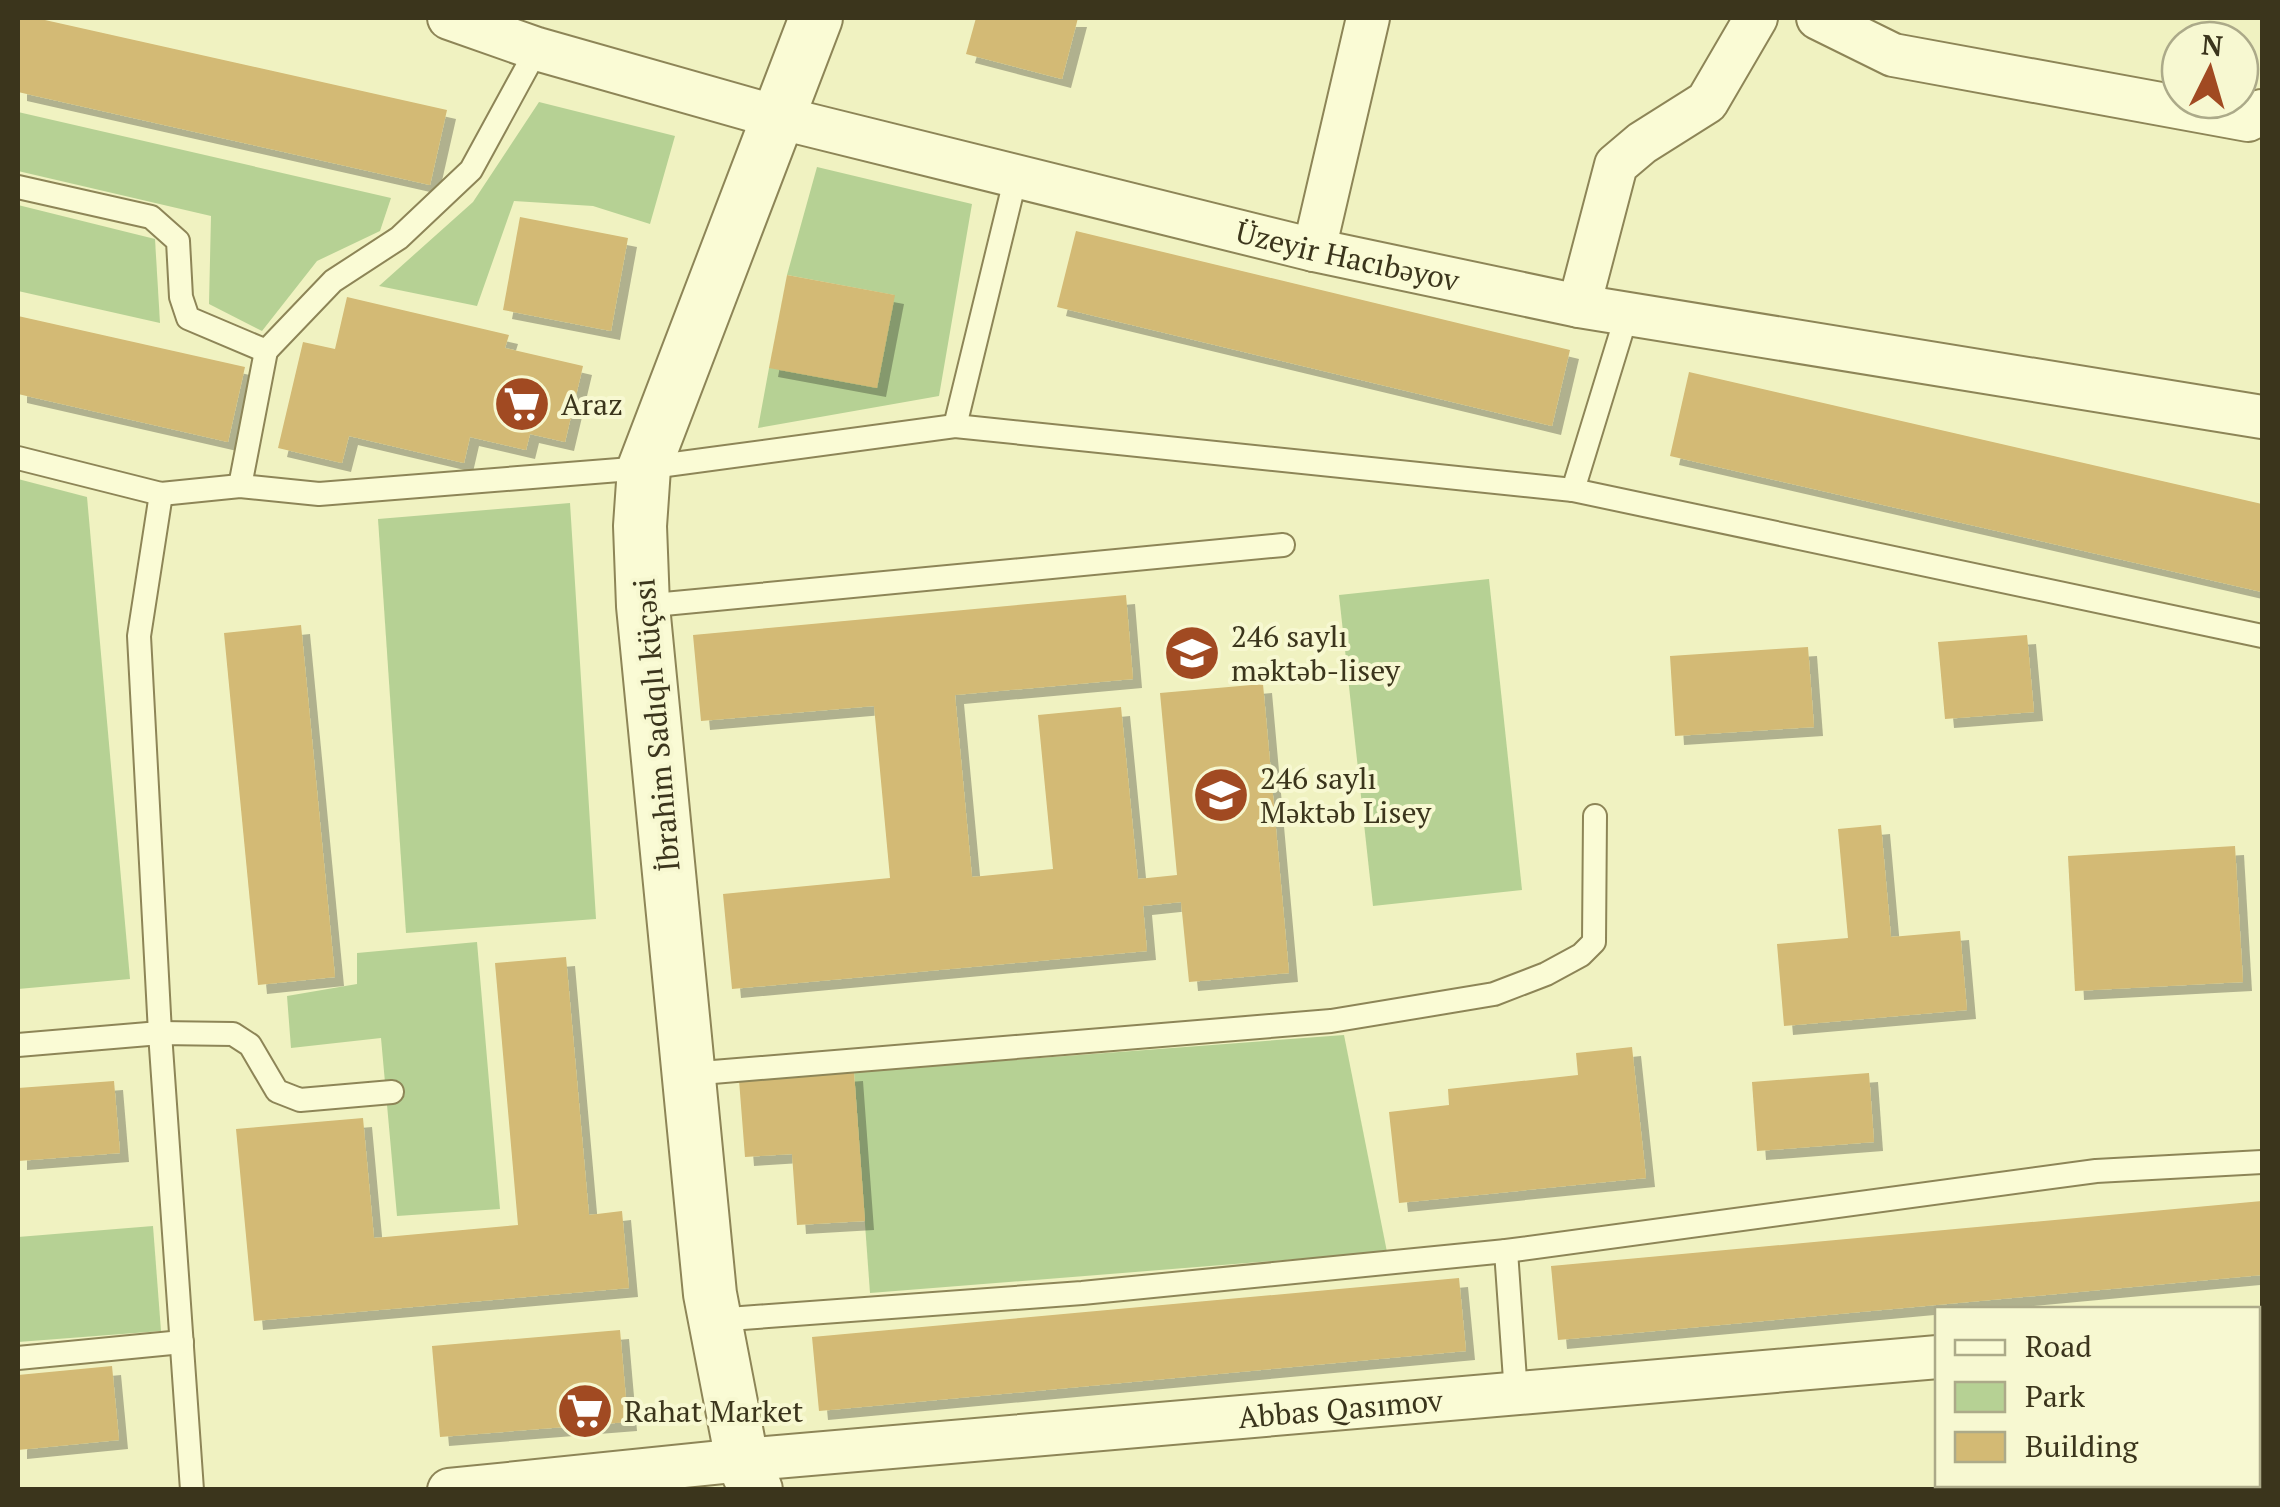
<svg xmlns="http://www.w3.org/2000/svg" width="2280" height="1507" viewBox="0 0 2280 1507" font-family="'PT Serif',serif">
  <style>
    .green { fill: #b6d194 }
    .building { fill: #d3ba74; filter: url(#shadow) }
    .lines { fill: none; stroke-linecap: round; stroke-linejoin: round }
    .service-casing { stroke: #8d8557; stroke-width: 26 }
    .minor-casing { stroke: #8d8557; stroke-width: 46 }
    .tertiary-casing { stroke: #8d8557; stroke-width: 56 }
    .service { stroke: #fafbd5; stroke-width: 22 }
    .minor { stroke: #fafbd5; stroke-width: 42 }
    .tertiary { stroke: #fafbd5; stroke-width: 52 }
    .labels { text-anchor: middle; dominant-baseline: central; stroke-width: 8; stroke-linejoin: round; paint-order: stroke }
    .street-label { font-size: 30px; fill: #3b351c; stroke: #f7f8d1 }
    .poi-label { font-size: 30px; fill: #3b351c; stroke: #f7f8d1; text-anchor: start }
  </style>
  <defs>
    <filter id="shadow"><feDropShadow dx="9" dy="9" stdDeviation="0" flood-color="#0004"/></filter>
  </defs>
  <rect width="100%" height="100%" fill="#f0f2c1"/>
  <g class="green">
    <path d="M539 102 675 136 650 224 593 206 514 201 477 306 379 286 473 202Z"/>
    <path d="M18 112 391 198 380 231 317 261 262 331 209 304 211 216 18 171Z"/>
    <path d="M817 167 972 204 939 396 758 428 769 368 894 295 787 275Z"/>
    <path d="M18 205 155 239 160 323 18 291Z"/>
    <path d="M18 479 87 497 130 979 18 989Z"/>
    <path d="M570 503 596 919 406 933 378 519Z"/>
    <path d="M1489 579 1522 890 1373 906 1339 595Z"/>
    <path d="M477 942 500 1209 397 1216 381 1038 291 1048 287 996 357 984V953Z"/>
    <path d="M1344 1035 1387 1252 870 1293 854 1072Z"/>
    <path d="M153 1226 161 1331 18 1342V1237Z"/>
  </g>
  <g class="building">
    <path d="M18 18H36L447 110 430 185 18 92Z"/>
    <path d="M976 18H1078L1062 79 966 54Z"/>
    <path d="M520 217 628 238 611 331 503 310Z"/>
    <path d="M1076 231 1570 350 1552 426 1057 307Z"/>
    <path d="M787 275 895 295 877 388 769 368Z"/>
    <path d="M347 297 509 335 505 348 583 366 565 442 530 434 526 450 470 437 464 463 349 436 342 463 278 448 303 342 335 349Z"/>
    <path d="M18 316 245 367 228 442 18 394Z"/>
    <path d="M1689 372 2262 504V592L1670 456Z"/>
    <path d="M1126 595 1133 679 955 695 972 877 1053 869 1038 715 1121 707 1138 879 1177 875 1160 693 1263 684 1289 973 1189 982 1181 902 1143 906 1147 951 732 989 723 894 890 878 874 706 701 721 693 635Z"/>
    <path d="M301 625 335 977 258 985 224 633Z"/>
    <path d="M2027 635 2034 712 1945 719 1938 642Z"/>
    <path d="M1808 647 1814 727 1675 736 1670 656Z"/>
    <path d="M1881 825 1891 937 1960 931 1967 1010 1784 1026 1777 944 1848 938 1838 829Z"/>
    <path d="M2235 846 2243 982 2075 991 2068 856Z"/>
    <path d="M566 957 589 1215 622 1211 629 1288 254 1321 236 1129 363 1118 374 1238 518 1225 495 963Z"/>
    <path d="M1632 1047 1646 1178 1399 1203 1389 1112 1449 1105 1448 1089 1578 1075 1576 1053Z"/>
    <path d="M854 1072 865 1221 797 1225 792 1154 745 1157 739 1080Z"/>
    <path d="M1869 1073 1874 1142 1757 1151 1752 1082Z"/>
    <path d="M114 1081 120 1153 18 1161V1088Z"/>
    <path d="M2262 1201V1275L1558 1340 1551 1266Z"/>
    <path d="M1459 1278 1466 1351 819 1411 812 1337Z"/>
    <path d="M620 1330 628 1422 440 1437 432 1346Z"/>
    <path d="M112 1366 119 1440 18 1450V1375Z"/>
  </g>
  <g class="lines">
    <g class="service-casing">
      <g id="service">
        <path d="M18 187 151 217 178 241 181 297 188 318 266 351 333 281 399 238 471 170 537 49"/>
        <path d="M955 426 1016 176"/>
        <path d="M18 458 161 494 240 486 319 494 644 468 955 426 1573 490 2262 636"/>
        <path d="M240 486 266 351"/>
        <path d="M1573 490 1627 314"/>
        <path d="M161 494 139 636 160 1033 192 1490"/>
        <path d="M643 606 1283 545"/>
        <path d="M18 1045 160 1033 233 1034 250 1045 277 1091 300 1100 392 1092"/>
        <path d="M689 1074 1331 1021 1494 994 1546 974 1581 955 1594 942 1595 816"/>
        <path d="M1506 1251 1516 1394"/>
        <path d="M715 1320 1082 1293 1506 1251 2096 1171 2262 1162"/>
        <path d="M18 1358 182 1342"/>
        <path d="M1967 1490 1970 1484"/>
      </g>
    </g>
    <g class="minor-casing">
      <g id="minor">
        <path id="s1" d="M449 18 537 49 777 117 1314 250 1579 306 2262 417"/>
        <path d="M1818 18 1893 55 2248 120 2262 111"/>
        <path d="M1314 250 1368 18"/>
        <path d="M1579 306 1616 165 1642 143 1707 102 1756 18"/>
        <path d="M2258 1329H2262"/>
        <path id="s2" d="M449 1490 742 1460 1938 1357"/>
      </g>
    </g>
    <g class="tertiary-casing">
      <path id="tertiary" d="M756 1490 742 1460 710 1294 643 606 640 526 644 468 816 18"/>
    </g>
    <use href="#service" class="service"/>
    <use href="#minor" class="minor"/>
    <use href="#tertiary" class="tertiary"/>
  </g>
  <defs>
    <g id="supermarket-disc" transform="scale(2.875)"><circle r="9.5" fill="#a14a22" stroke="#f7f8d1"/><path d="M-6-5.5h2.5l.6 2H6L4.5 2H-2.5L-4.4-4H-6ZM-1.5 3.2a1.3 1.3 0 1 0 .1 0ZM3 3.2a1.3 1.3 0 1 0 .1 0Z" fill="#fff"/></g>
    <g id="school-disc" transform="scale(2.875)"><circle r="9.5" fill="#a14a22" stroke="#f7f8d1"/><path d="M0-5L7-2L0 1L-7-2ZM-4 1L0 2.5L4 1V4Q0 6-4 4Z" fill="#fff"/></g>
  </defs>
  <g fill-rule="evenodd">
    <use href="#supermarket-disc" x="522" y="404"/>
    <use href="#school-disc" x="1192" y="653"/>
    <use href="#school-disc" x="1221" y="795"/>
    <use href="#supermarket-disc" x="585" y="1411"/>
  </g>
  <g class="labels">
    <g class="street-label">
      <text stroke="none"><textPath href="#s1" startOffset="930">Üzeyir Hacıbəyov</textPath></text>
      <text transform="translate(656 725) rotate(-95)">İbrahim Sadıqlı küçəsi</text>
      <text stroke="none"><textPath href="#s2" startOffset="895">Abbas Qasımov</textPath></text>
    </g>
    <g class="poi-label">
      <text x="561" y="404">Araz</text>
      <text x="1231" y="636">246 saylı<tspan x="1231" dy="34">məktəb-lisey</tspan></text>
      <text x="1260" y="778">246 saylı<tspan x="1260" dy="34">Məktəb Lisey</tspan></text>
      <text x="624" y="1411">Rahat Market</text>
    </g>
  </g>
  <rect width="2280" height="1507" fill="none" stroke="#3b351c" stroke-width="40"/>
  <rect x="1935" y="1307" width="325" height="180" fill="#f7f8d1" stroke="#acaa89" stroke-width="2.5"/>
  <rect x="1955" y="1340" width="50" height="15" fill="#fafbd5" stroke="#acaa89" stroke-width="2.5"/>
  <text x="2025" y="1357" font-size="30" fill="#3b351c">Road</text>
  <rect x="1955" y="1382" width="50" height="30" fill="#b6d194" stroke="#acaa89" stroke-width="2.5"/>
  <text x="2025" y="1407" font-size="30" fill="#3b351c">Park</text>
  <rect x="1955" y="1432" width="50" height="30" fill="#d3ba74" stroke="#acaa89" stroke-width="2.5"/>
  <text x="2025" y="1457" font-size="30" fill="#3b351c">Building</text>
  <g transform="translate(2210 70) rotate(5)"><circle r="48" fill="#f7f8d1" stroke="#acaa89" stroke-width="2.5"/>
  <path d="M0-8L18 38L0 25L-18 38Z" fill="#a14a22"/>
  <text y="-15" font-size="28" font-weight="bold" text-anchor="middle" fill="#3b351c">N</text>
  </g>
</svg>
